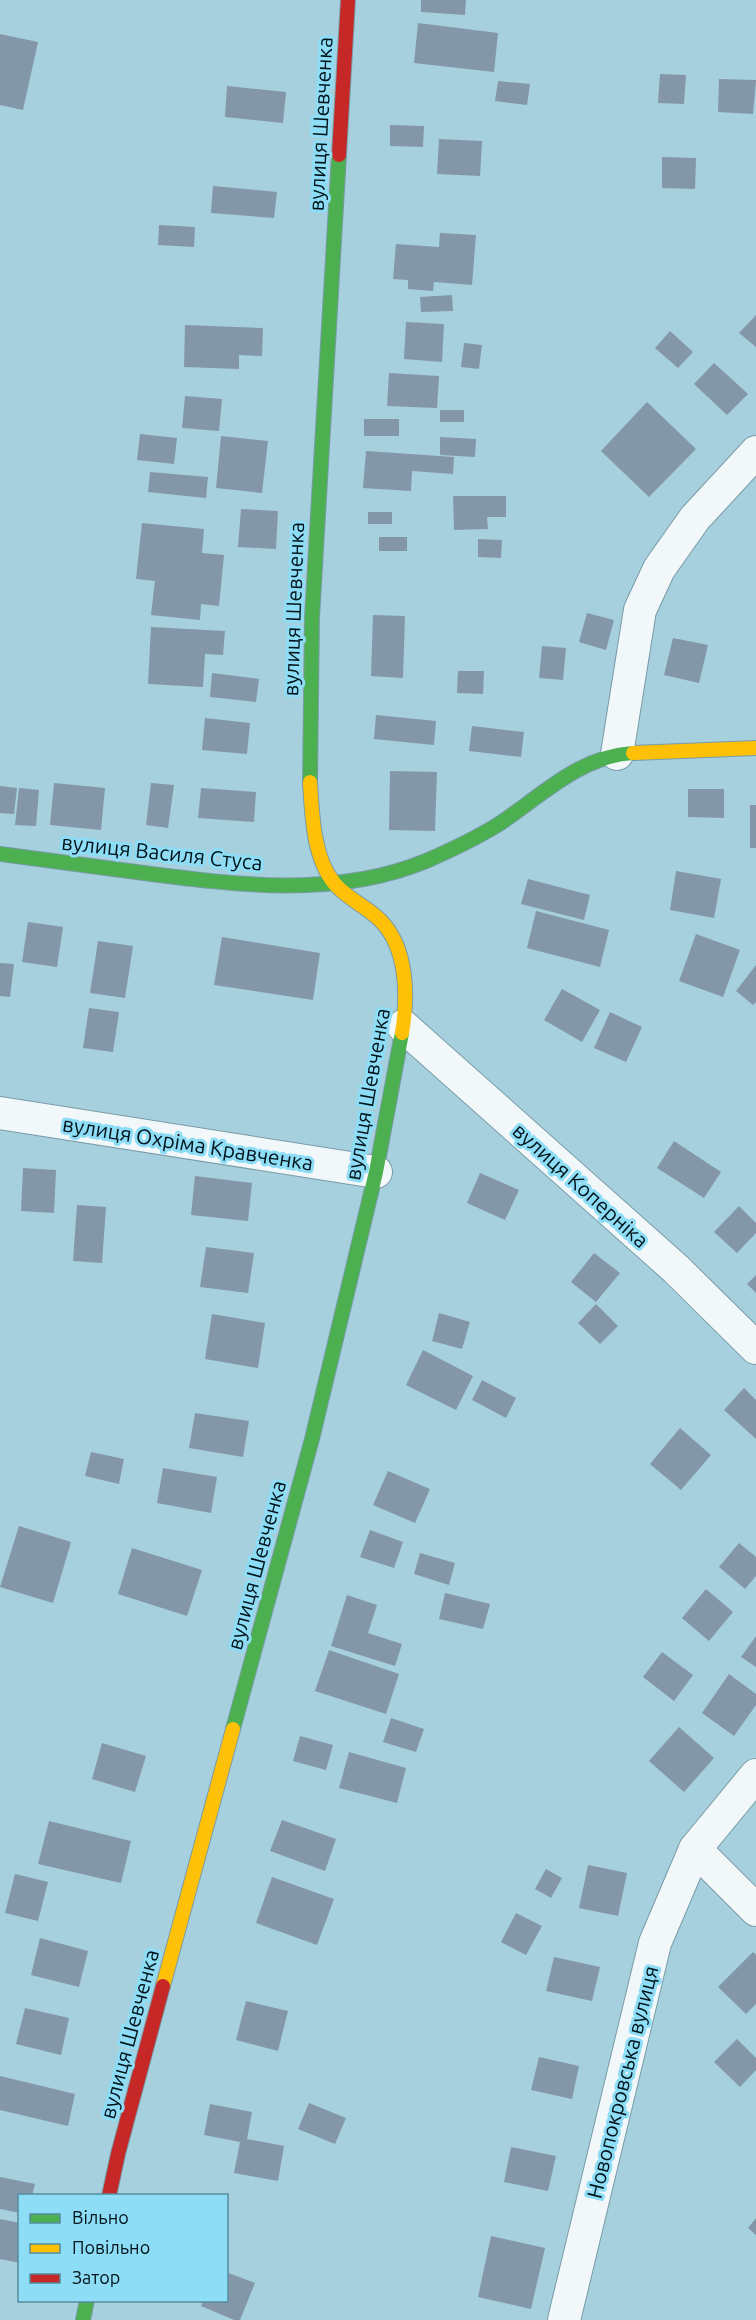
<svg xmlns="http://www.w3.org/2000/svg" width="756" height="2320" viewBox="0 0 756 2320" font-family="Ubuntu,sans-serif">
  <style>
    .building { fill: #8497a8 }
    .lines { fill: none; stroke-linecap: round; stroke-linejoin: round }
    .street-casing { stroke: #799ca7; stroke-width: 34 }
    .fast-casing { stroke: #799ca7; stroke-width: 16 }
    .slow-casing { stroke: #799ca7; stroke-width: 16 }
    .jam-casing { stroke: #799ca7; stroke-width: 16 }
    .street { stroke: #f2f8fa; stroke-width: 32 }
    .fast { stroke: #4caf50; stroke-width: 14 }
    .slow { stroke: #ffc107; stroke-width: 14 }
    .jam { stroke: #c62828; stroke-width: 14 }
    .labels { text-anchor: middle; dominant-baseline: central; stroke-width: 6; stroke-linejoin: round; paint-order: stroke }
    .street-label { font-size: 21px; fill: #00131a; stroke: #8eddf6 }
  </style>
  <rect width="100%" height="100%" fill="#a6d0de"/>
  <g class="building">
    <path d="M421 0H466L465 15 421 12Z"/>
    <path d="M418 23 498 33 494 72 414 63Z"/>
    <path d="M0 34 38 42 23 110 0 105Z"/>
    <path d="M660 74 686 75 684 104 658 103Z"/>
    <path d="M719 79 756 80 753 114 718 112Z"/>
    <path d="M498 81 530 84 527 105 495 101Z"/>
    <path d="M227 86 286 92 283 123 225 117Z"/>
    <path d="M390 125 424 126 423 147 390 146Z"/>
    <path d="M439 139 482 141 480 176 437 174Z"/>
    <path d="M662 157 696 158 695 189 662 188Z"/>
    <path d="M213 186 277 192 274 218 211 213Z"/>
    <path d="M159 225 195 227 194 247 158 245Z"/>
    <path d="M440 233 476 235 472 285 434 282 433 291 408 289V280L393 279 396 244 439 247Z"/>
    <path d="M452 295 453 311 421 312 420 297Z"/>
    <path d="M756 315V347L739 333Z"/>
    <path d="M406 322 444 324 442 362 404 359Z"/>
    <path d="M185 325 263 328 262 356 239 355V369L184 367Z"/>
    <path d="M670 331 693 352 678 368 655 348Z"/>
    <path d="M464 343 482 345 479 369 461 367Z"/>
    <path d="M714 363 748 394 727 415 694 384Z"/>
    <path d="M389 373 439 376 437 408 387 406Z"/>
    <path d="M185 396 222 399 219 431 182 428Z"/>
    <path d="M647 402 696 449 649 497 601 451Z"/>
    <rect x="440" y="410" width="24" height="12"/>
    <rect x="364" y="419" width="35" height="17"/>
    <path d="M140 434 177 438 174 464 137 460Z"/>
    <path d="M221 436 268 441 262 493 216 488Z"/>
    <path d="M440 437 476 439 475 457 440 455Z"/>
    <path d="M366 451 454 457 453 474 412 471 411 491 363 488Z"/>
    <path d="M150 472 208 477 206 498 148 492Z"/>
    <path d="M453 496H506V517H487L488 529 454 530Z"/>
    <path d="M241 509 278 511 276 549 238 547Z"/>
    <rect x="368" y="512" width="24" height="12"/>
    <path d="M142 523 204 529 202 553 224 555 219 606 201 604 200 620 151 615 155 581 136 579Z"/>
    <rect x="379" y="537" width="28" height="14"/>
    <path d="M478 539 502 540 501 558 478 557Z"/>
    <path d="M587 613 614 620 606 650 579 642Z"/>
    <path d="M373 615 405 616 403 678 371 676Z"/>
    <path d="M151 627 225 631 223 655 205 654 203 687 148 684Z"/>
    <path d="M673 638 708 645 699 683 664 675Z"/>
    <path d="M542 646 566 648 563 680 539 678Z"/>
    <path d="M458 671H484L483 694 457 693Z"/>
    <path d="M212 673 259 679 256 702 210 697Z"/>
    <path d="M376 715 436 721 434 745 374 739Z"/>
    <path d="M205 718 250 723 247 754 202 750Z"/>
    <path d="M472 726 524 732 521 757 469 751Z"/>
    <path d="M390 771 437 772 435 831 389 830Z"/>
    <path d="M54 783 105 788 101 830 50 825Z"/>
    <path d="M151 783 174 785 168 828 146 825Z"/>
    <path d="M0 786 17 788 14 814 0 813Z"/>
    <path d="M19 788 39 790 36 826 15 825Z"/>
    <path d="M201 788 256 792 254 822 198 818Z"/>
    <path d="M688 789H724V818L688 817Z"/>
    <rect x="750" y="805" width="6" height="43"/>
    <path d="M676 871 721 879 714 918 670 910Z"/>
    <path d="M528 879 590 895 584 920 521 904Z"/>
    <path d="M536 911 609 930 600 967 527 948Z"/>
    <path d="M28 922 63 927 57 967 22 962Z"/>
    <path d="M696 934 740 950 723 997 679 981Z"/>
    <path d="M222 937 320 953 313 1000 214 985Z"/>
    <path d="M98 941 133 946 125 998 90 993Z"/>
    <path d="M0 963 14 964 10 997 0 996Z"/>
    <path d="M756 965V1002L753 1005 736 991Z"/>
    <path d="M562 989 600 1010 582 1042 544 1020Z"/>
    <path d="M89 1008 119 1012 113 1052 83 1048Z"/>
    <path d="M610 1012 642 1027 626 1062 594 1048Z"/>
    <path d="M674 1141 721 1172 704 1198 657 1168Z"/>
    <path d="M23 1168 56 1170 54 1213 21 1211Z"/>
    <path d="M480 1173 519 1190 505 1220 467 1203Z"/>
    <path d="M195 1176 252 1183 248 1221 191 1215Z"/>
    <path d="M77 1205 106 1207 102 1263 73 1261Z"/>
    <path d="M739 1206 756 1223V1233L737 1253 714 1232Z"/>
    <path d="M206 1247 254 1253 248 1293 200 1287Z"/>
    <path d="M594 1253 620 1273 596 1302 571 1282Z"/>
    <path d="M756 1275V1293L747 1284Z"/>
    <path d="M596 1304 618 1326 600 1344 578 1323Z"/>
    <path d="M439 1313 470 1322 462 1349 432 1341Z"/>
    <path d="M212 1314 265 1323 258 1368 205 1359Z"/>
    <path d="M423 1350 473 1376 456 1410 406 1385Z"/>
    <path d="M482 1380 516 1398 506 1418 472 1400Z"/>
    <path d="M744 1388 756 1400V1439L724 1410Z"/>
    <path d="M195 1413 249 1421 243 1457 189 1448Z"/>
    <path d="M680 1428 711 1455 681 1490 650 1464Z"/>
    <path d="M91 1452 124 1459 119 1484 85 1476Z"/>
    <path d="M163 1468 217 1477 211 1513 157 1503Z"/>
    <path d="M388 1471 430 1489 415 1523 373 1505Z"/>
    <path d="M19 1526 71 1542 53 1603 0 1587Z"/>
    <path d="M370 1530 403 1542 394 1568 360 1557Z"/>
    <path d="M739 1543 756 1557V1576L745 1589 719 1567Z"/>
    <path d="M132 1548 202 1570 187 1616 118 1594Z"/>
    <path d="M420 1553 455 1563 449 1585 414 1574Z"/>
    <path d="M706 1589 733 1612 709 1641 682 1618Z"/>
    <path d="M445 1593 490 1604 483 1629 439 1619Z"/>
    <path d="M347 1595 377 1605 368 1633 402 1644 395 1666 331 1646Z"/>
    <path d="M756 1636V1667L741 1657Z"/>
    <path d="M329 1650 399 1674 386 1714 315 1691Z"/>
    <path d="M662 1652 693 1675 674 1701 643 1677Z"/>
    <path d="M729 1674 756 1694V1705L734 1736 702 1713Z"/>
    <path d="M391 1718 424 1729 416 1752 383 1742Z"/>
    <path d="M679 1727 714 1758 684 1792 649 1761Z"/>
    <path d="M300 1736 333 1745 326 1770 293 1761Z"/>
    <path d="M102 1743 146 1756 135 1792 92 1779Z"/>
    <path d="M349 1752 406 1768 397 1803 339 1788Z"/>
    <path d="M282 1820 336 1839 325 1871 270 1851Z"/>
    <path d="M49 1821 131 1841 121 1883 38 1864Z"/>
    <path d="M588 1865 627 1873 618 1916 579 1908Z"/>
    <path d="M546 1869 562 1878 551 1898 535 1889Z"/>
    <path d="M15 1874 48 1882 38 1921 5 1913Z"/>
    <path d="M272 1877 334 1899 317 1945 256 1923Z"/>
    <path d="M516 1913 542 1926 526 1955 501 1942Z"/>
    <path d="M40 1938 88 1951 79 1987 31 1975Z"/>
    <path d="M753 1952 756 1955V2004L746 2014 718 1987Z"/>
    <path d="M554 1957 600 1967 592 2001 546 1991Z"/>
    <path d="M246 2001 288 2011 278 2051 236 2040Z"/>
    <path d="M25 2008 69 2018 61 2055 16 2044Z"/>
    <path d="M737 2039 756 2058V2070L740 2087 714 2062Z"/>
    <path d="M539 2057 579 2066 572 2099 531 2090Z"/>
    <path d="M0 2076 75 2094 68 2126 0 2110Z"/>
    <path d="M309 2103 346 2118 335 2144 298 2129Z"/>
    <path d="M210 2104 252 2112 247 2139 284 2146 278 2181 234 2173 240 2142 204 2135Z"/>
    <path d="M511 2147 556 2156 548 2191 504 2182Z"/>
    <path d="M0 2177 35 2184 32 2196H20V2213L0 2209Z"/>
    <path d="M756 2218V2235L748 2228Z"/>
    <path d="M0 2219 20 2223V2263L0 2259Z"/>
    <path d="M491 2236 545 2248 531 2309 478 2297Z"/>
    <path d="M226 2272 255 2283 240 2320H234L201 2306 203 2301H226Z"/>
  </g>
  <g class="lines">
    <g class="street-casing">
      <g id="street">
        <path d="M617 754 640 610 659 569 695 518 756 452"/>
        <path d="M403 1026 676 1269 756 1348"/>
        <path d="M0 1113 376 1172"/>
        <path d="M695 1849 756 1910"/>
        <path d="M564 2320 655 1943 695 1849 756 1775"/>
      </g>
    </g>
    <g class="fast-casing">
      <g id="fast">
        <path d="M310 782 312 618 339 155"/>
        <path d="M0 854C48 860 96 867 144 873 236 885 337 898 426 861 449 851 478 837 499 824 541 796 580 756 633 753"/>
        <path d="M233 1729 312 1439 376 1172 402 1033"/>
        <path d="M83 2320 87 2300"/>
      </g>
    </g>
    <g class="slow-casing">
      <g id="slow">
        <path d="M633 753 756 748"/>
        <path d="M310 782C312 814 313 857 334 883 346 898 367 907 380 920 408 948 408 997 402 1033"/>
        <path d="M163 1986 233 1729"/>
      </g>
    </g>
    <g class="jam-casing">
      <g id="jam">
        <path d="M339 155 348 0"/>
        <path d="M109 2196 118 2154 163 1986"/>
      </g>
    </g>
    <use href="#street" class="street"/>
    <use href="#fast" class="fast"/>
    <use href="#slow" class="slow"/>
    <use href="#jam" class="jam"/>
  </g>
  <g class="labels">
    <g class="street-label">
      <text transform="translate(320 124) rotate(-87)">вулиця Шевченка</text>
      <text transform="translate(293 609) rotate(-88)">вулиця Шевченка</text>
      <text transform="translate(162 852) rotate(6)">вулиця Василя Стуса</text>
      <text transform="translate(367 1094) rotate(-80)">вулиця Шевченка</text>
      <text transform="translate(188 1143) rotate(9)">вулиця Охріма Кравченка</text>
      <text transform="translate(581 1185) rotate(42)">вулиця Коперніка</text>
      <text transform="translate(256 1565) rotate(-75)">вулиця Шевченка</text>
      <text transform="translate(129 2034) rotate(-75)">вулиця Шевченка</text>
      <text transform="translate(622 2082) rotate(-76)">Новопокровська вулиця</text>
    </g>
  </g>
  <rect x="18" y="2194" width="210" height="108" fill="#8eddf6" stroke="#558c9e" stroke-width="1.5"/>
  <rect x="30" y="2214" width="30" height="9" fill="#4caf50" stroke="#558c9e" stroke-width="1.5"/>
  <text x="72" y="2224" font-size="18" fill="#00131a">Вільно</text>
  <rect x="30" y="2244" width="30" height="9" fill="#ffc107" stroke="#558c9e" stroke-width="1.5"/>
  <text x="72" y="2254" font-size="18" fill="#00131a">Повільно</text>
  <rect x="30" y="2274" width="30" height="9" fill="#c62828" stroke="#558c9e" stroke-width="1.5"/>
  <text x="72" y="2284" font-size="18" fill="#00131a">Затор</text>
</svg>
